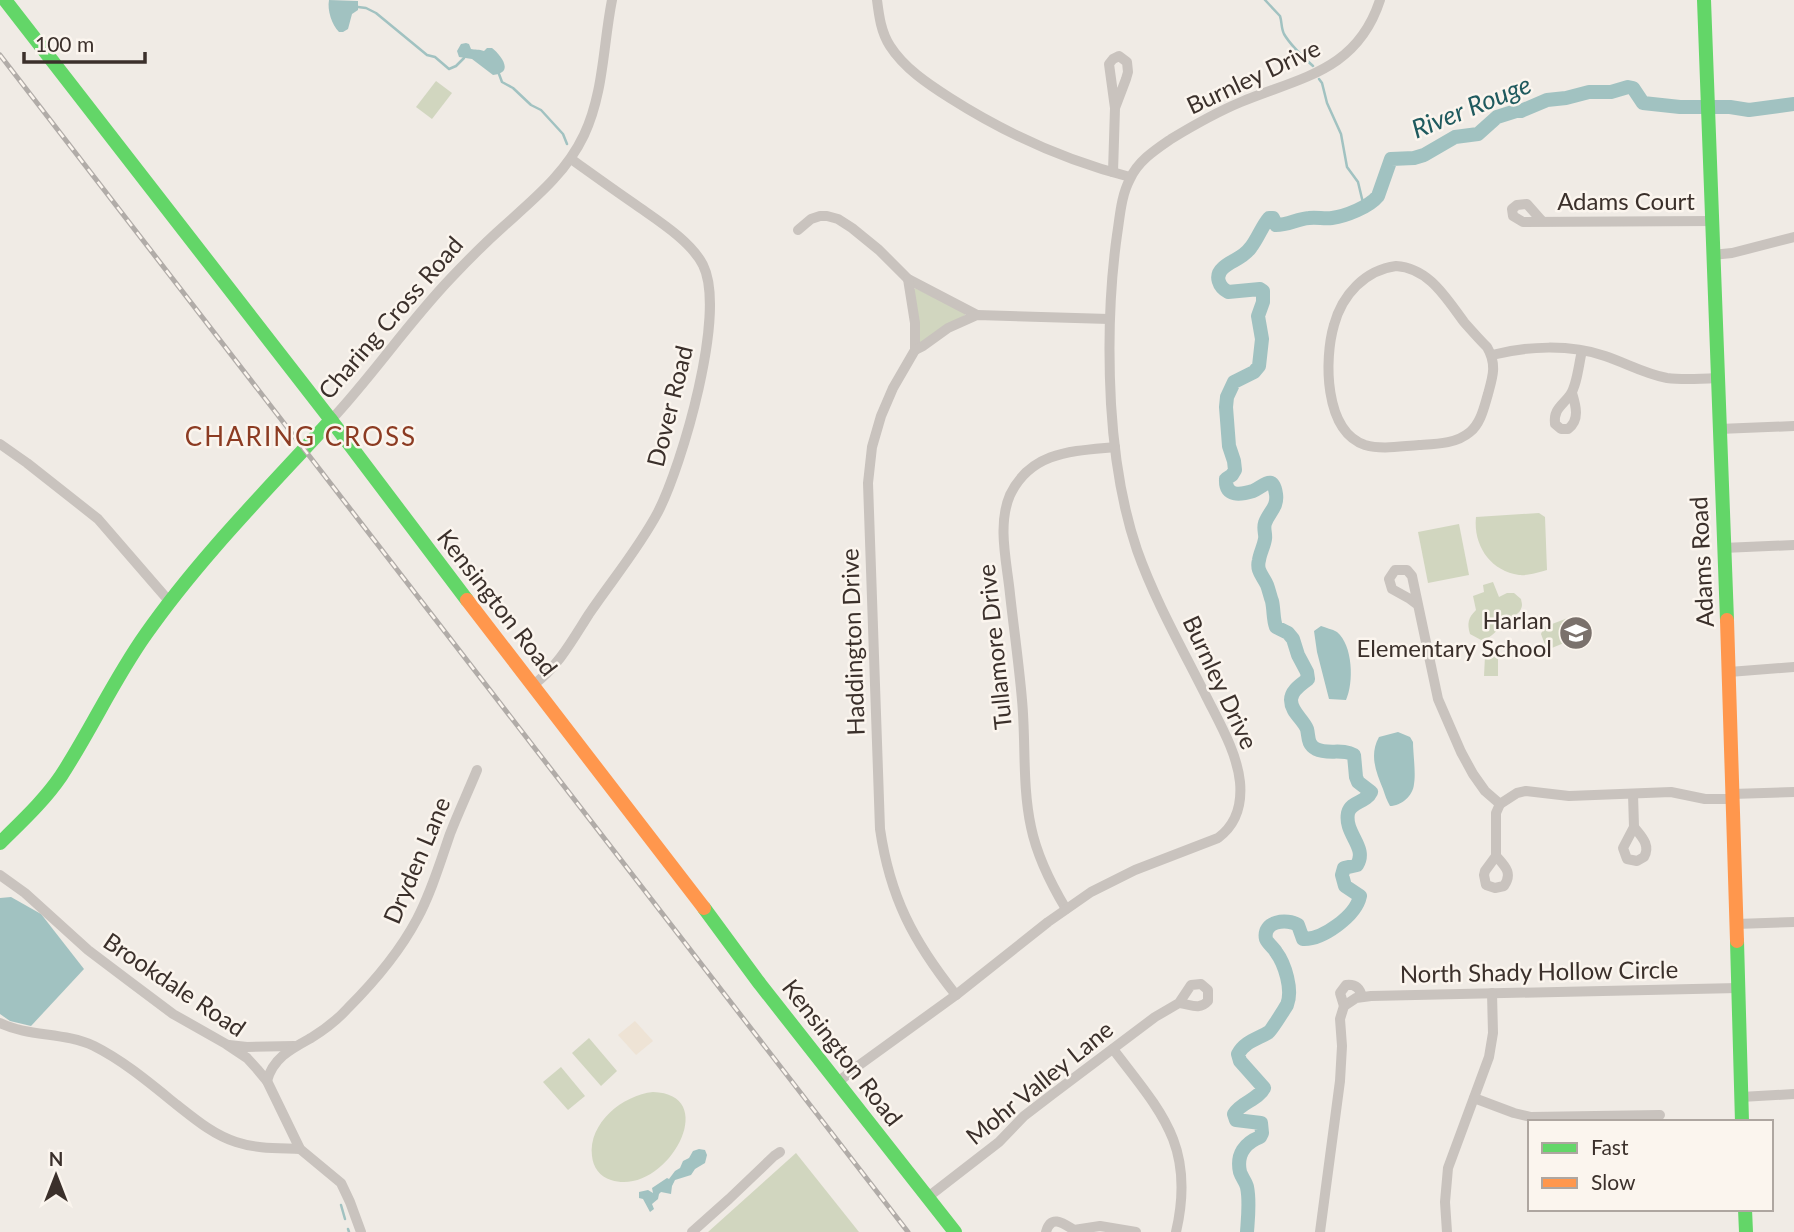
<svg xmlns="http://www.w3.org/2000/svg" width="1794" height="1232" viewBox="0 0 1794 1232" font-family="Lato,sans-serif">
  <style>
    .green { fill: #d1d6bf }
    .plaza { fill: #eee3d5 }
    .water { fill: #a1c2c1 }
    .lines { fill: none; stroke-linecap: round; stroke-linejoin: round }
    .stream { stroke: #a1c2c1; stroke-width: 2.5 }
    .river { stroke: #a1c2c1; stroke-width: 14 }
    .street { stroke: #c9c3be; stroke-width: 10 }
    .fast { stroke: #63d668; stroke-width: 14 }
    .slow { stroke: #ff974d; stroke-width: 14 }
    .rail-casing { stroke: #b1aca8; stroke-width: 5 }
    .rail { stroke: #fbf5ee; stroke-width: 2.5; stroke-dasharray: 8; stroke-linecap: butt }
    .labels { text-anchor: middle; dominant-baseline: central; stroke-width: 5; stroke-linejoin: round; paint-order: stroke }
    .street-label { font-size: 24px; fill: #3b302b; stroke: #fbf5ee }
    .poi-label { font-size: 24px; fill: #3b302b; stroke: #fbf5ee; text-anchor: end }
    .water-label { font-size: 26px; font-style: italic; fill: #1f5a5e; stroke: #fbf5ee }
    .neighbourhood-label { font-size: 26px; letter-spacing: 2px; fill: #8c3b22; stroke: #fbf5ee }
  </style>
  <rect width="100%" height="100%" fill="#f0ebe5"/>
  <g class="green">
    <path d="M436 81 452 93 432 119 416 107Z"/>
    <path d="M915 288 965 312V315L922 342H919L913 290Z"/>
    <path d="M1539 513 1545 517 1547 570C1539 572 1528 576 1519 575 1490 571 1473 545 1476 517Z"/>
    <path d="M1459 524 1469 575 1428 583 1418 532Z"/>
    <path d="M1493 582 1499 597 1507 593H1514L1521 599C1522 605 1523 605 1520 611 1516 616 1510 618 1505 622 1496 630 1493 638 1481 640L1470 634C1467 623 1468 618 1476 610L1473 596 1484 592 1483 585Z"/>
    <path d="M1568 618 1576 622 1580 631 1575 634 1576 638 1547 650 1541 634 1544 627Z"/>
    <path d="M1485 656H1498V676H1484Z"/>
    <path d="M589 1038 617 1071 601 1086 572 1053Z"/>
    <path d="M561 1067 585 1096 568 1110 543 1082Z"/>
    <path d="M653 1092C724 1094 665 1198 611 1180 600 1177 593 1167 592 1156 588 1123 623 1095 653 1092Z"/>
    <path d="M796 1153 859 1232H708Z"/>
  </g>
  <path class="plaza" d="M635 1021 653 1041 636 1055 618 1035Z"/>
  <g class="water">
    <path d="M329 0 358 1V10L352 14 348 29 343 32H339C332 25 327 10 329 0Z"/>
    <path d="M466 43 469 44 471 49C475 50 479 49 484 51L487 48H492C501 55 515 73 493 75L472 59 459 57 457 51 461 44Z"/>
    <path d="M1321 626C1326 628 1332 629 1337 632 1353 645 1354 683 1346 700L1329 699 1317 652 1314 631Z"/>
    <path d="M1398 732 1410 737 1413 742C1413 753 1416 773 1414 784 1413 796 1401 806 1390 806 1387 801 1385 795 1383 789 1376 772 1369 755 1379 737Z"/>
    <path d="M11 897 41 914 84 969 31 1026 10 1021 0 1014V898Z"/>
    <path d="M699 1149 705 1150 707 1155 705 1163 695 1169 691 1175 675 1180 672 1186 671 1194 661 1192 659 1194 658 1199 652 1204 654 1209 650 1212 643 1199 639 1198V1192L648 1190 653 1193 652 1188 667 1178 669 1179 675 1171 680 1168 683 1161 689 1158 693 1151Z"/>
  </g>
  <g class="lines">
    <g class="stream">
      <path d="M1265 0 1280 16C1282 22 1281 28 1284 34 1291 46 1303 57 1313 66"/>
      <path d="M358 7 366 8 376 13 427 55 435 57 449 69 456 66 464 58"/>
      <path d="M499 74 502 82 513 88 531 105 541 110 563 134 567 144"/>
      <path d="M1319 79 1322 83 1327 103 1341 134 1347 167 1358 182 1364 207"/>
      <path d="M341 1205 345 1219"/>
      <path d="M348 1229 349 1232"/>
    </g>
    <path class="river" d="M1247 1232C1248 1218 1250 1201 1247 1187 1246 1182 1242 1178 1240 1172 1236 1154 1245 1143 1260 1137L1262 1133 1261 1123 1236 1120 1234 1114C1241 1102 1258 1100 1264 1088L1240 1061 1238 1054C1245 1041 1258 1039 1269 1032 1271 1031 1285 1008 1287 1005 1293 990 1285 964 1276 952 1274 948 1268 944 1266 939 1262 921 1287 918 1298 925L1303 939C1322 940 1356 916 1360 896L1345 886 1342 875 1344 868 1357 865C1368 847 1344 834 1348 813 1351 801 1366 803 1371 792L1358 782 1356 777 1354 755C1342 748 1328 755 1316 749 1307 744 1309 737 1307 729 1303 719 1291 712 1291 700 1291 690 1302 684 1308 679L1307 672 1298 655 1293 639 1288 633 1276 627C1273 619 1274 610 1272 601 1270 596 1269 590 1267 585 1263 576 1256 571 1259 560 1260 553 1264 546 1265 539 1266 534 1263 529 1265 523 1269 512 1278 507 1276 494 1273 473 1263 487 1253 491 1240 495 1225 497 1226 479L1232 475 1235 470 1234 461 1229 446 1226 407 1227 397 1234 382 1254 372 1259 366 1262 339 1258 316 1263 302V291L1260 289 1228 292C1219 287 1214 276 1223 268 1231 260 1243 259 1251 247 1258 238 1262 226 1269 218H1273L1276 225C1288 225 1297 219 1309 218 1317 217 1324 219 1332 218 1346 216 1369 207 1378 196L1391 159 1414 158 1424 155 1455 137 1478 134 1497 117 1516 111H1521L1547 100 1566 98 1589 92H1611L1628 87 1633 88 1643 103 1680 107H1730L1749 110 1794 104"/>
    <g class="street">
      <path d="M877 0C879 16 881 32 890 46 904 68 928 84 950 98 1005 133 1067 161 1130 177"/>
      <path d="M1113 172 1115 108 1109 64 1113 59 1119 56 1127 62 1128 72 1126 79 1115 108"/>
      <path d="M1542 221 1527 204 1517 205 1512 209 1513 216 1523 222 1712 221"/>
      <path d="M798 230 811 219 820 216H827L838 219 852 228 879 250 908 279 977 315"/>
      <path d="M1712 255 1732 253 1794 237"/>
      <path d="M1396 266C1429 268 1446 298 1464 322 1472 331 1479 339 1487 347 1497 364 1493 376 1488 394 1484 407 1481 423 1470 432 1456 444 1436 444 1419 445 1402 446 1382 450 1365 445 1324 431 1324 359 1334 325 1342 295 1365 270 1396 266Z"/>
      <path d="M908 279 915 323V350L893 388 881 416 872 447 868 483 880 829C890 897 913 941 956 995"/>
      <path d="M915 350 923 346 948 328 977 315 1109 319"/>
      <path d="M1492 355C1527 346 1570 344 1605 356 1626 363 1645 374 1667 378 1683 380 1700 379 1717 378"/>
      <path d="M1572 393C1576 406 1580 420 1568 429H1561L1555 424C1553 409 1563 405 1570 395 1577 386 1579 362 1582 351"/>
      <path d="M331 420C373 375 408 323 451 278 468 260 486 242 504 226 535 198 566 173 584 135 604 92 603 45 612 0"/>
      <path d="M1719 429 1794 426"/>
      <path d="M0 444 27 463 98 519 169 601"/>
      <path d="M1723 548 1794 545"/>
      <path d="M1418 605 1410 599 1392 589 1389 579 1395 570H1407L1412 576 1438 699 1461 752 1473 774 1485 791 1500 804"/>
      <path d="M1729 672 1794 667"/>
      <path d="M533 685C558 667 573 639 589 614 612 580 639 548 658 512 682 465 727 313 703 265 691 241 657 220 636 205 614 190 592 174 571 159"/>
      <path d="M1633 794 1634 827 1623 848 1627 859 1637 861 1644 857C1651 845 1641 836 1634 827"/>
      <path d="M1732 794 1794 792"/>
      <path d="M1496 856C1505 866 1513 873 1504 886L1495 888 1486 885 1484 875 1485 871 1496 856V813L1500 804 1517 793 1526 791 1569 796 1671 792 1705 799H1732"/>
      <path d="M0 875 25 893 88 950 129 981 173 1014 226 1044 247 1058 257 1069 267 1081 300 1149 341 1183 350 1202 361 1232"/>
      <path d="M1066 909C1051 884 1037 856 1031 827 1022 785 1026 742 1022 700 1019 665 1014 630 1010 594 1007 563 997 525 1010 495 1031 451 1073 451 1115 447"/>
      <path d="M1736 924 1794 922"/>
      <path d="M1344 1006 1356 998 1371 996 1738 988"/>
      <path d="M1344 1006 1340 993 1346 985C1355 984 1360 988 1362 997"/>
      <path d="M0 1023C29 1037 64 1032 94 1046 124 1061 151 1084 177 1105 196 1120 214 1135 236 1142 257 1149 279 1148 300 1149"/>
      <path d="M229 1045 247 1047 294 1046"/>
      <path d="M1113 1049C1161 1112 1196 1146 1176 1232"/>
      <path d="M267 1081C273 1058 291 1049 311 1038 324 1030 338 1019 348 1008 374 982 400 951 417 919 431 893 440 863 450 834 458 813 468 792 477 770"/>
      <path d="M838 1082 858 1066 956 995 1048 922 1091 892 1135 870 1218 838C1237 824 1242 804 1240 782 1237 753 1220 724 1207 698 1183 650 1155 601 1137 550 1121 503 1114 454 1111 404 1108 348 1109 292 1117 235 1120 216 1121 196 1130 179 1138 161 1155 150 1171 139 1194 125 1217 112 1241 102 1301 77 1357 71 1380 0"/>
      <path d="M1741 1097 1794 1094"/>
      <path d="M1474 1098 1514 1113 1531 1117 1660 1115"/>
      <path d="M928 1197 999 1142 1024 1116 1054 1093 1155 1017 1179 1003C1190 1004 1199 1011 1208 1001V990L1201 984 1191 985 1179 1003"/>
      <path d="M692 1232 729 1199 774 1156 780 1152"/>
      <path d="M1046 1232C1051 1214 1063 1223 1074 1230L1100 1226 1136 1232"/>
      <path d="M1320 1232 1340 1081 1342 1046 1340 1019 1344 1006"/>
      <path d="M1447 1232 1445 1202 1448 1168 1489 1057 1493 1033 1492 993"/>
    </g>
    <g class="fast">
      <path d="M5 0 331 420 467 600"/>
      <path d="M1704 0 1727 620"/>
      <path d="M0 843C21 822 44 801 61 776 91 730 114 679 146 634 200 557 268 489 331 420"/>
      <path d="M704 908 760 984 955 1232"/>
      <path d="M1737 941 1742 1122"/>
      <path d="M1745 1209 1746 1232"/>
    </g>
    <g class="slow">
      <path d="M467 600 704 908"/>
      <path d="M1727 620 1737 941"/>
    </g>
    <g class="rail-casing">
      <path id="rail" d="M0 55 908 1232"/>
    </g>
    <use href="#rail" class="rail"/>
  </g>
  <defs>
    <g id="school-disc" transform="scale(1.75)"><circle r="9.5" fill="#7a716c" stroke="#fbf5ee"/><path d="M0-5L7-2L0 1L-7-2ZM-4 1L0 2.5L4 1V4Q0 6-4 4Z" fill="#fff"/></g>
  </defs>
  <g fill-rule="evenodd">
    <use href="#school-disc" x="1576" y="633"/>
  </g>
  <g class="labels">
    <g class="street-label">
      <text transform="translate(1253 76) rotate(-25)">Burnley Drive</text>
      <text x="1626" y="200">Adams Court</text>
      <text transform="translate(390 317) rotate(-49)">Charing Cross Road</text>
      <text transform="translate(669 406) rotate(-76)">Dover Road</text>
      <text transform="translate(1701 562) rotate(-93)">Adams Road</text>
      <text transform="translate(498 602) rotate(52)">Kensington Road</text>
      <text transform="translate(852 642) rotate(-92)">Haddington Drive</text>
      <text transform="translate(994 647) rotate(-96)">Tullamore Drive</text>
      <text transform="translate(1221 682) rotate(65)">Burnley Drive</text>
      <text transform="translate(416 860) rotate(-67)">Dryden Lane</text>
      <text transform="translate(1539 971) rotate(-1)">North Shady Hollow Circle</text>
      <text transform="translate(175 984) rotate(34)">Brookdale Road</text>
      <text transform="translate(843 1052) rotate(52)">Kensington Road</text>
      <text transform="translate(1039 1082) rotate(-39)">Mohr Valley Lane</text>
    </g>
    <g class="poi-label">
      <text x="1552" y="619">Harlan<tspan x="1552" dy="28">Elementary School</tspan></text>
    </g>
    <g class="water-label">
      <text transform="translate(1471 106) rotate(-22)">River Rouge</text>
    </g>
    <g class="neighbourhood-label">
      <text x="301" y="436">CHARING CROSS</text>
    </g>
  </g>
  <rect x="1528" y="1120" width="245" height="91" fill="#fbf5ee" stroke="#aea6a0" stroke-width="2"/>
  <rect x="1542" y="1143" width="35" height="10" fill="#63d668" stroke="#aea6a0" stroke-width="2"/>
  <text x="1591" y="1155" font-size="21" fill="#3b302b">Fast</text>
  <rect x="1542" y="1178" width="35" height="10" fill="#ff974d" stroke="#aea6a0" stroke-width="2"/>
  <text x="1591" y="1190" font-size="21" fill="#3b302b">Slow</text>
  <g transform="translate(56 1176)" stroke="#fbf5ee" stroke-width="5" paint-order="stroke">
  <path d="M0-5L12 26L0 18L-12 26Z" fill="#3b302b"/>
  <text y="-10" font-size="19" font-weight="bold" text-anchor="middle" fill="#3b302b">N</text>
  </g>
  <path d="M24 52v10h121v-10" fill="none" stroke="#3b302b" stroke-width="3.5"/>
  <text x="35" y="52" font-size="21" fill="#3b302b" stroke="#fbf5ee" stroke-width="5" paint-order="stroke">100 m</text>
</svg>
